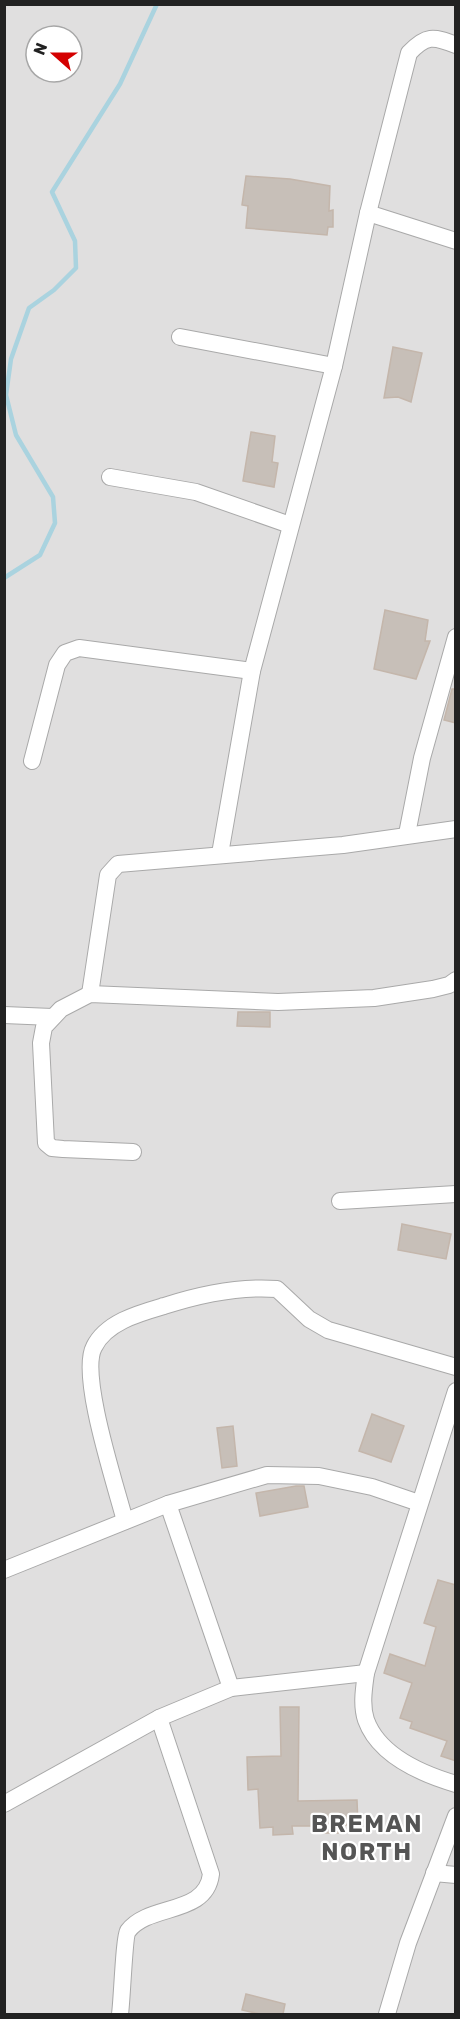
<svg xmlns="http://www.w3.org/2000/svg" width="460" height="2019" viewBox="0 0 460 2019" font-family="Rubik,sans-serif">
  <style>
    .residential { fill: #e0dfdf; fill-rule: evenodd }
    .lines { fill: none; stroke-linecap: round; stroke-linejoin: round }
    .stream { stroke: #aad3df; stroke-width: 4.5 }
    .building { fill: #c7bfb8; stroke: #c4b6ab; stroke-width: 1.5 }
    .minor-casing { stroke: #a9a9a9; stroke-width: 18 }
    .minor { stroke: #fff; stroke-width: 16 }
    .labels { text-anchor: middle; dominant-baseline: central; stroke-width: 4.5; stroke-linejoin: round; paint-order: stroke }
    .district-label { font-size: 24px; font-weight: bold; letter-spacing: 1.5px; fill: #555; stroke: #fff }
  </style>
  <rect width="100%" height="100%" fill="#f2efe9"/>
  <path class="residential" d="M5 5H455V2014H5ZM36 36H72V72H36Z"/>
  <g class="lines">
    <path class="stream" d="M4 578 40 555 55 523 53 497 16 435 6 395 11 359 29 308 54 290 76 268 75 241 52 192 120 84 157 4"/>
  </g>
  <g class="building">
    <path d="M246 176 290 179 330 186 329 211 333 210V227H328L327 235 246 228 248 206 242 205Z"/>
    <path d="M393 347 422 353 411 402 398 397 384 398Z"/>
    <path d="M251 432 275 436 272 462 278 463 274 487 243 481Z"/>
    <path d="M385 610 428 620 425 641H430L416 679 374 669Z"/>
    <path d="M452 689H456V723L444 720Z"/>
    <path d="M238 1012H270V1027L237 1026Z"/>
    <path d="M402 1224 451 1234 446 1259 398 1250Z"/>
    <path d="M372 1414 404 1426 391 1462 359 1451Z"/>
    <path d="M233 1426 237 1466 222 1468 217 1428Z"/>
    <path d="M296 1486H304L308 1507 260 1516 256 1493Z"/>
    <path d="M438 1580 456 1585V1761L441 1756 447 1741 410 1728 412 1722 400 1718 412 1683 384 1673 390 1654 425 1666 436 1627 424 1623Z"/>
    <path d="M280 1707H299L298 1801 357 1800 358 1825H338V1833H316V1826H292L293 1834 273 1835V1827L260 1828 258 1789 248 1790 247 1757 281 1756Z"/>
    <path d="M246 1994 285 2004 283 2014H260L242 2010Z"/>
  </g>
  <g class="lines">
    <g class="minor-casing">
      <g id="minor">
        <path d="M368 213 456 241"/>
        <path d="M180 337 334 366"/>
        <path d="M110 477 196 492 290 525"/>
        <path d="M32 761 57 665 65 653 79 648 252 671"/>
        <path d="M407 834 422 758 456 637"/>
        <path d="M220 854 252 671 334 366 368 213 409 53C426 35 433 36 456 45"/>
        <path d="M90 994 108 875 118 864 343 845 456 829"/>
        <path d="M4 1015 52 1017"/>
        <path d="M133 1152 63 1149 52 1148 46 1143 41 1043 44 1027 61 1009 90 994 278 1002 374 998 433 989 449 985 456 980"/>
        <path d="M340 1201 456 1194"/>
        <path d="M456 1391 366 1673C364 1688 361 1705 366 1720 379 1756 422 1774 456 1784"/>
        <path d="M168 1504 231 1688"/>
        <path d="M125 1521C116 1486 79 1375 94 1347 106 1322 140 1313 164 1306 198 1295 240 1286 277 1289L309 1319 328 1330 456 1367"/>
        <path d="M4 1570 168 1504 267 1475 319 1476 372 1487 419 1503"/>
        <path d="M4 1804 159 1718 231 1688 366 1673"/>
        <path d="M434 1873 456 1875"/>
        <path d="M120 2014C122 2001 124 1937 128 1931 149 1903 206 1916 211 1874L159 1718"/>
        <path d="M387 2014 408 1943 456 1816"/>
      </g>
    </g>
    <use href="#minor" class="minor"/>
  </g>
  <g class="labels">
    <g class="district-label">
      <text x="367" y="1824">BREMAN<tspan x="367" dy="28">NORTH</tspan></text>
    </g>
  </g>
  <rect width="460" height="2019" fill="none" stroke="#222222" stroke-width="12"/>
  <g transform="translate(54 54) rotate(291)"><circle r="28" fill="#ffffff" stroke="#a7a7a7" stroke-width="1.5"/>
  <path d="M0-4.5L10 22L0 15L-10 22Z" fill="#d40000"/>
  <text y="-9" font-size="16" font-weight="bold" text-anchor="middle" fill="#222222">N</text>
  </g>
</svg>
